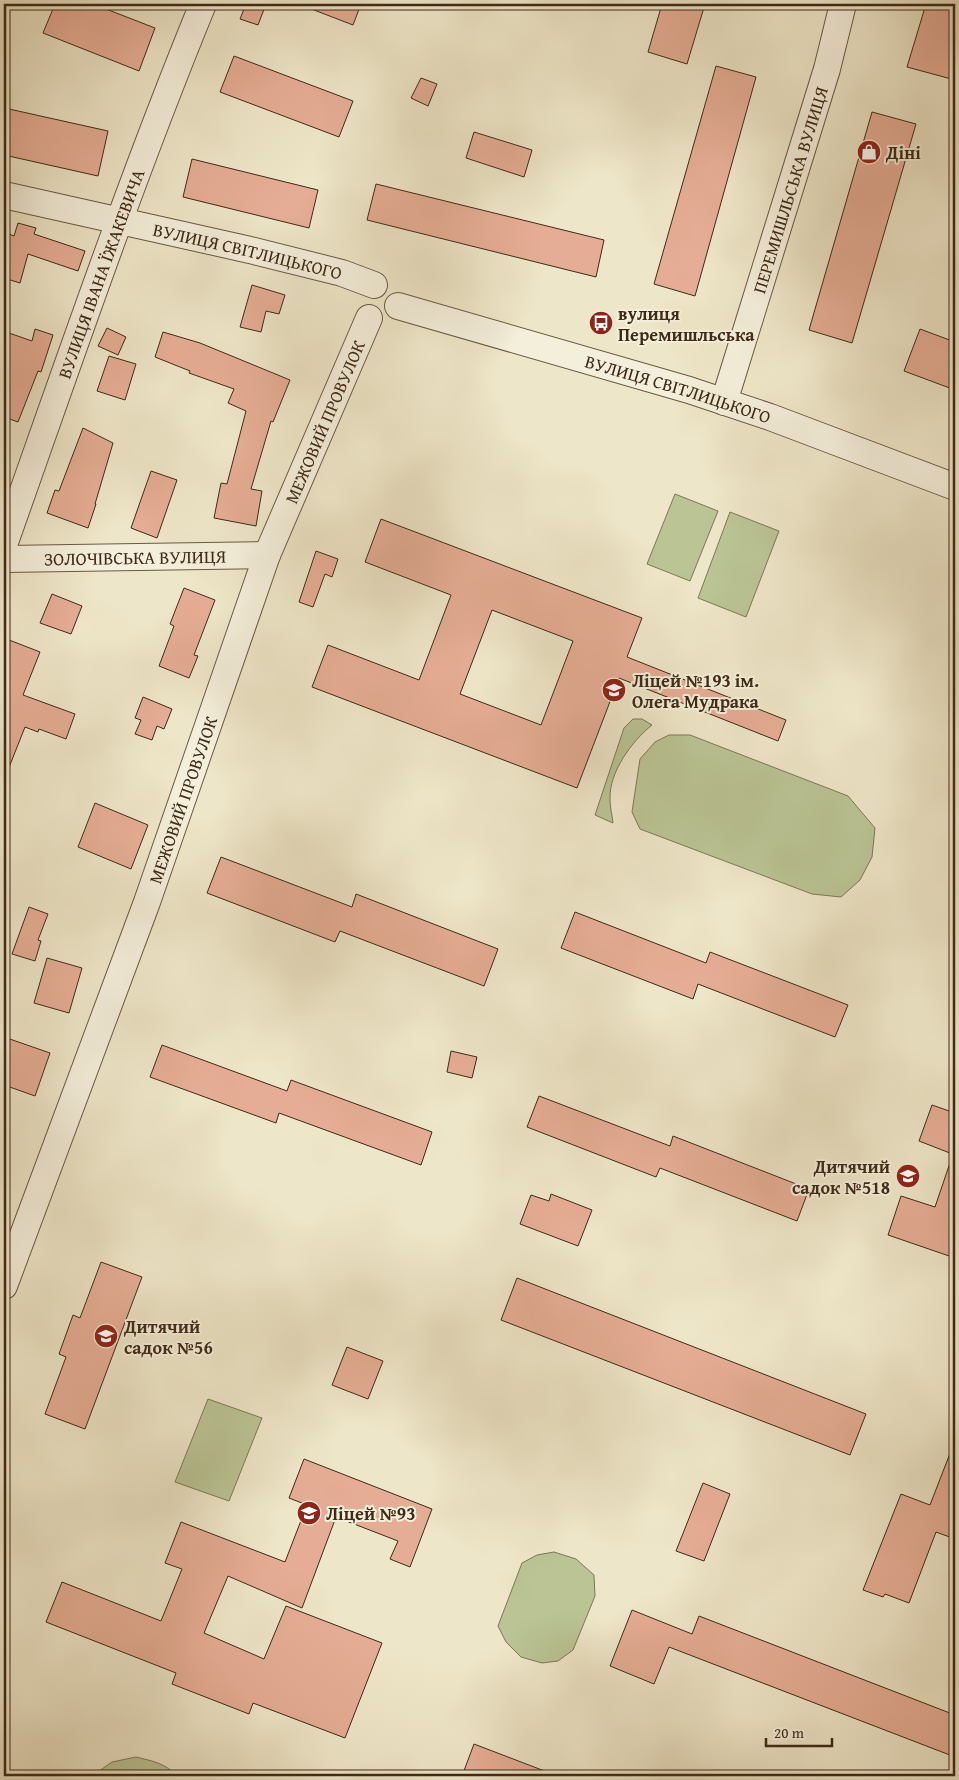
<svg xmlns="http://www.w3.org/2000/svg" width="959" height="1780" viewBox="0 0 959 1780" font-family="'Gentium Book Plus',serif">
  <style>
    .green { fill: #bac495; stroke: #7c7756 }
    .building { fill: #e5ad95; stroke: #3f2a16; fill-rule: evenodd }
    .lines { fill: none; stroke-linecap: round; stroke-linejoin: round }
    .street-casing { stroke: #6b5942; stroke-width: 28 }
    .street { stroke: #f4efdb; stroke-width: 26 }
    .labels { text-anchor: middle; dominant-baseline: central; stroke-width: 4; stroke-linejoin: round; paint-order: stroke }
    .poi-label { font-size: 18px; font-weight: bold; fill: #3f2a16; stroke: #f4efdb; text-anchor: start }
    .street-label { font-size: 18px; fill: #3f2a16; stroke: #f4efdb }
  </style>
  <rect width="100%" height="100%" fill="#eee6c8"/>
  <filter id="stains"><feTurbulence type="fractalNoise" baseFrequency=".004" numOctaves="4"/><feColorMatrix values="0 0 0 0 .2 0 0 0 0 .09 0 0 0 0 .02 0 0 0 .5 -.17"/></filter>
  <radialGradient id="worn" r=".72"><stop offset=".6" stop-color="#630" stop-opacity="0"/><stop offset="1" stop-color="#630" stop-opacity=".3"/></radialGradient>
  <g class="green">
    <path d="M675 494 718 511 690 581 647 564Z"/>
    <path d="M730 512 779 531 746 617 698 598Z"/>
    <path d="M633 719H642L652 725C632 741 609 772 610 799 610 807 612 815 613 823L595 815 624 728Z"/>
    <path d="M669 735H690L848 796 875 828 872 857 860 880 841 897 812 894 640 829 632 812 640 759 655 742Z"/>
    <path d="M208 1399 262 1418 229 1501 175 1482Z"/>
    <path d="M554 1552 576 1559 594 1575 595 1596 573 1650 558 1661 542 1663 521 1657 506 1642 498 1626 522 1563 537 1555Z"/>
    <path d="M136 1757C152 1761 165 1763 177 1776H92L112 1762Z"/>
  </g>
  <g class="building">
    <path d="M55 4H93L155 28 139 71 43 33Z"/>
    <path d="M246 4H266L258 25 240 19Z"/>
    <path d="M302 4H361L353 25 301 5Z"/>
    <path d="M662 4H705L687 64 648 52Z"/>
    <path d="M926 4H955V80L907 67Z"/>
    <path d="M234 56 353 101 339 137 220 92Z"/>
    <path d="M716 66 756 77 695 296 654 284Z"/>
    <path d="M421 78 437 84 428 106 411 98Z"/>
    <path d="M9 109 108 131 98 176 4 155V132Z"/>
    <path d="M872 112 916 124 852 343 809 330Z"/>
    <path d="M474 132 532 150 524 177 466 158Z"/>
    <path d="M192 159 318 190 309 228 183 197Z"/>
    <path d="M376 184 604 240 596 277 367 220Z"/>
    <path d="M18 223 36 228 34 234 85 251 78 271 28 254 20 283 4 278V232L14 236Z"/>
    <path d="M252 285 285 295 279 314 266 311 261 332 240 327Z"/>
    <path d="M107 328 126 337 118 355 98 346Z"/>
    <path d="M35 329 53 335 41 372 38 371 18 422 4 417V351L9 333 32 341Z"/>
    <path d="M920 329 955 342V390L904 371Z"/>
    <path d="M163 332 200 343 290 380 273 422 271 421 251 489 262 491 256 526 214 518 221 483 227 484 246 411 228 403 234 389 189 373 190 371 155 357Z"/>
    <path d="M109 356 136 364 125 400 97 391Z"/>
    <path d="M83 428 113 443 95 504H96L88 528 47 513 55 490 59 491Z"/>
    <path d="M151 471 177 480 157 538 131 528Z"/>
    <path d="M381 519 642 618 627 657 786 720 778 741 619 678 577 788 312 687 328 645 419 680 451 595 365 562ZM492 610 573 641 541 725 460 694Z"/>
    <path d="M316 551 338 559 332 577 325 574 313 607 299 602Z"/>
    <path d="M184 588 215 600 194 655 198 656 189 678 159 666 174 626 170 624Z"/>
    <path d="M52 594 82 606 71 634 40 623Z"/>
    <path d="M4 638 40 652 23 695 75 714 66 739 39 729 38 732 25 727 6 775H4Z"/>
    <path d="M143 697 172 709 164 729 157 726 152 740 135 734 141 720 135 718Z"/>
    <path d="M95 803 148 825 131 869 78 847Z"/>
    <path d="M221 857 352 907 356 894 498 949 484 986 340 931 335 942 207 893Z"/>
    <path d="M29 907 48 914 38 940 41 941 35 961 12 954Z"/>
    <path d="M575 912 706 963 710 952 848 1005 835 1037 698 984 693 999 561 948Z"/>
    <path d="M47 958 82 968 69 1013 34 1003Z"/>
    <path d="M4 1037 50 1053 35 1096 4 1085Z"/>
    <path d="M162 1045 287 1091 291 1080 432 1132 421 1165 279 1113 276 1123 150 1077Z"/>
    <path d="M451 1051 477 1057 472 1078 447 1072Z"/>
    <path d="M539 1096 670 1146 673 1136 809 1189 797 1221 660 1168 656 1177 527 1127Z"/>
    <path d="M932 1105 955 1113V1155L919 1141Z"/>
    <path d="M952 1157 955 1158V1258L888 1235 901 1196 935 1207Z"/>
    <path d="M551 1194 592 1210 578 1246 520 1224 531 1195 549 1201Z"/>
    <path d="M101 1262 142 1277 85 1429 45 1414 66 1357 59 1354 73 1315 80 1318Z"/>
    <path d="M517 1278 866 1414 850 1455 501 1320Z"/>
    <path d="M347 1347 383 1361 368 1399 332 1385Z"/>
    <path d="M954 1443H955V1539L936 1532 909 1603 885 1594 883 1597 863 1590 901 1494 930 1505Z"/>
    <path d="M304 1459 432 1509 410 1567 390 1559 398 1541 336 1517 302 1608 228 1576 204 1633 264 1659 286 1606 382 1643 345 1738 253 1703 249 1714 172 1684 176 1673 46 1622 62 1582 161 1621 182 1569 165 1563 181 1522 285 1562 307 1505 289 1498Z"/>
    <path d="M703 1483 730 1494 704 1561 676 1551Z"/>
    <path d="M632 1610 692 1634 699 1616 955 1715V1757L669 1647 654 1684 610 1666Z"/>
    <path d="M474 1744 555 1775V1776H462Z"/>
  </g>
  <g class="lines">
    <g class="street-casing">
      <g id="street">
        <path id="s1" d="M4 195 250 250 342 273 374 285"/>
        <path id="s2" d="M398 306 689 390 770 417 955 487"/>
        <path id="s3" d="M724 402 827 69 843 4"/>
        <path id="s4" d="M4 545C68 364 130 182 203 4"/>
        <path id="s5" d="M4 559 267 555"/>
        <path id="s6" d="M4 1286 147 902 267 555 369 318"/>
      </g>
    </g>
    <use href="#street" class="street"/>
  </g>
  <defs>
    <g id="shop-disc" transform="scale(1.25)"><circle r="9.5" fill="#8f2418" stroke="#f4efdb"/><path d="M-5-2.5h2.3a2.7 3.5 0 0 1 5.4 0H5L5.5 6h-11ZM-1.5-2.5h3a1.5 2.3 0 0 0-3 0Z" fill="#fff"/></g>
    <g id="bus-disc" transform="scale(1.25)"><circle r="9.5" fill="#8f2418" stroke="#f4efdb"/><path d="M-5-6H5V4H4V6H2V4H-2V6H-4V4H-5ZM-3.5-4V0h7V-4ZM-3.5 1.2v1.5H-2V1.2ZM2 1.2v1.5H3.5V1.2Z" fill="#fff"/></g>
    <g id="school-disc" transform="scale(1.25)"><circle r="9.5" fill="#8f2418" stroke="#f4efdb"/><path d="M0-5L7-2L0 1L-7-2ZM-4 1L0 2.5L4 1V4Q0 6-4 4Z" fill="#fff"/></g>
  </defs>
  <g fill-rule="evenodd">
    <use href="#shop-disc" x="869" y="152"/>
    <use href="#bus-disc" x="601" y="323"/>
    <use href="#school-disc" x="614" y="690"/>
    <use href="#school-disc" x="908" y="1176"/>
    <use href="#school-disc" x="106" y="1336"/>
    <use href="#school-disc" x="309" y="1513"/>
  </g>
  <g class="labels">
    <g class="poi-label">
      <text x="886" y="152">Діні</text>
      <text x="618" y="313">вулиця<tspan x="618" dy="21">Перемишльська</tspan></text>
      <text x="632" y="680">Ліцей №193 ім.<tspan x="632" dy="21">Олега Мудрака</tspan></text>
      <text x="890" y="1166" text-anchor="end">Дитячий<tspan x="890" dy="21">садок №518</tspan></text>
      <text x="124" y="1326">Дитячий<tspan x="124" dy="21">садок №56</tspan></text>
      <text x="326" y="1513">Ліцей №93</text>
    </g>
    <g class="street-label">
      <text stroke="none"><textPath href="#s3" startOffset="222">ПЕРЕМИШЛЬСЬКА ВУЛИЦЯ</textPath></text>
      <text stroke="none"><textPath href="#s1" startOffset="250">ВУЛИЦЯ СВІТЛИЦЬКОГО</textPath></text>
      <text stroke="none"><textPath href="#s4" startOffset="288">ВУЛИЦЯ ІВАНА ЇЖАКЕВИЧА</textPath></text>
      <text stroke="none"><textPath href="#s2" startOffset="292">ВУЛИЦЯ СВІТЛИЦЬКОГО</textPath></text>
      <text stroke="none"><textPath href="#s6" startOffset="922">МЕЖОВИЙ ПРОВУЛОК</textPath></text>
      <text stroke="none"><textPath href="#s5" startOffset="131">ЗОЛОЧІВСЬКА ВУЛИЦЯ</textPath></text>
      <text stroke="none"><textPath href="#s6" startOffset="518">МЕЖОВИЙ ПРОВУЛОК</textPath></text>
    </g>
  </g>
  <rect width="959" height="1780" fill="none" stroke="#eee6c8" stroke-width="20"/>
  <rect x="5" y="5" width="949" height="1770" fill="none" stroke="#3f2a16" stroke-width="2.5"/>
  <rect x="10" y="10" width="939" height="1760" fill="none" stroke="#3f2a16"/>
  <path d="M766 1738v8h66v-8" fill="none" stroke="#3f2a16" stroke-width="2.5"/>
  <text x="774" y="1738" font-size="15" fill="#3f2a16" stroke="#f4efdb" stroke-width="4" paint-order="stroke">20 m</text>
  <rect width="100%" height="100%" filter="url(#stains)"/>
  <rect width="100%" height="100%" fill="url(#worn)"/>
</svg>
